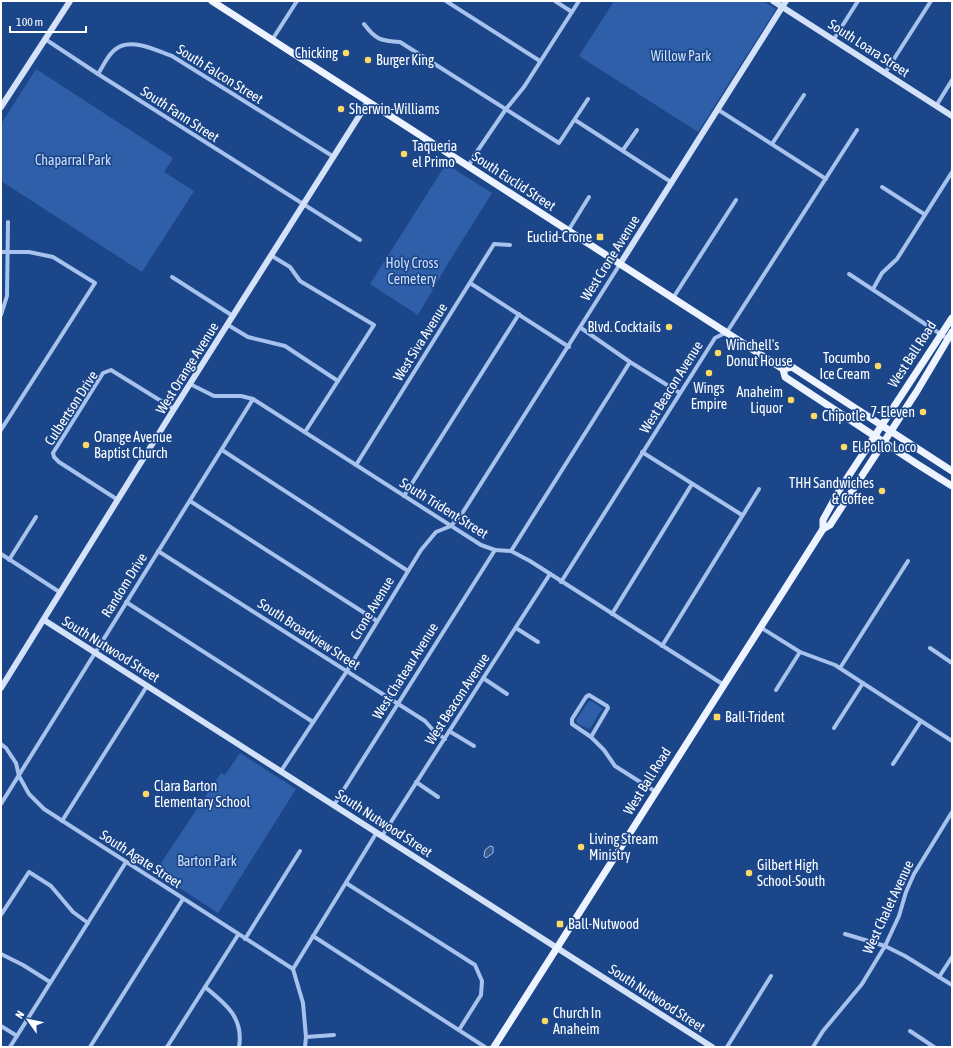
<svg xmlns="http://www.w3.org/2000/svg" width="953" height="1048" viewBox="0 0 953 1048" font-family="'Asap Condensed',sans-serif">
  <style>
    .green { fill: #2f5fa8 }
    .water { fill: #39588a; stroke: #9abcee }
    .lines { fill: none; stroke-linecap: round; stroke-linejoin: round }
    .street { stroke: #a7c2ec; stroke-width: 4 }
    .secondary { stroke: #d3e1f9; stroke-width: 6 }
    .primary { stroke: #edf3ff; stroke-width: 7 }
    .poi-dot { fill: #fdd965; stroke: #1c468a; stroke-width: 1.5 }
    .labels { text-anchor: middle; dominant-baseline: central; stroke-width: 3.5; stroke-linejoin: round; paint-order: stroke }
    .street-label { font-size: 14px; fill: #fff; stroke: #1c468a }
    .poi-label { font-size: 14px; fill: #fff; stroke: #1c468a; text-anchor: start }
    .park-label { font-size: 14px; fill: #ccdef9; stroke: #1c468a }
  </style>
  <rect width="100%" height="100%" fill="#1c468a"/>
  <g class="green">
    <path d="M614 1H763L776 9 698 132 579 56Z"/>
    <path d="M36 69 173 158 164 172 194 191 142 272 1 181V124Z"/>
    <path d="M446 164 492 193 447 265 418 315 370 284Z"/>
    <path d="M589 701C593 701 600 706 602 709L591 727 589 729 578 724 576 720Z"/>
    <path d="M240 753 296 789 218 913 155 872 221 773 225 775Z"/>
  </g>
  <path class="water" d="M490 846 493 847V853L486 858 484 856 485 850Z"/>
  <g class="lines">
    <g class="street">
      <path d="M446 1 540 61"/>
      <path d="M555 1 572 12"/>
      <path d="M364 24C376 40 381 41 400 42L559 143 588 99"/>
      <path d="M45 39 98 74 360 240"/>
      <path d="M834 39 858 1"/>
      <path d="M272 40 297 1"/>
      <path d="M885 73 931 1"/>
      <path d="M98 74C104 65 109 52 119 47 135 39 157 51 172 56L334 157"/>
      <path d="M936 106 952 80"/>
      <path d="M717 109 826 179"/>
      <path d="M575 120 671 182"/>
      <path d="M772 144 804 95"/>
      <path d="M623 150 637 130"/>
      <path d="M468 167 474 156 506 109 524 87 579 1"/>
      <path d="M882 187 924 214"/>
      <path d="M568 231 589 197"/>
      <path d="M1 252H29L53 257 95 283 1 430"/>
      <path d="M272 256 290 267 300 281 374 325 305 432"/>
      <path d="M849 274 948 339"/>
      <path d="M172 277 233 316"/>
      <path d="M470 283 569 347"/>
      <path d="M873 289 882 273 897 259 952 172"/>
      <path d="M673 298 736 200"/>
      <path d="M1 315 7 296 8 222"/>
      <path d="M228 325 248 337 285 346 338 381"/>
      <path d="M581 328 630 362 680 393"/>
      <path d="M190 384 214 396H241L253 399 481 545 495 550 511 551 530 561 724 685"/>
      <path d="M222 450 408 571"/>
      <path d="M642 452 742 515"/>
      <path d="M356 465 494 244 510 245"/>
      <path d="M404 496 519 314"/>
      <path d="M118 500 59 462 54 457 53 453 103 373 111 370 174 409"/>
      <path d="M190 501 377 621"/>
      <path d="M158 551 425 721 433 730 445 739"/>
      <path d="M511 551 630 362"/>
      <path d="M1 554 61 593"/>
      <path d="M9 560 36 517"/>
      <path d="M561 582 715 338 727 332 857 130"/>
      <path d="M126 602 313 722"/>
      <path d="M612 614 692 484"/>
      <path d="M760 627 800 652 835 665 952 741"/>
      <path d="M516 628 538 642"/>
      <path d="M662 646 759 489"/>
      <path d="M930 648 952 663"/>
      <path d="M840 668 908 561"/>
      <path d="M483 678 507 694"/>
      <path d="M776 690 800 652"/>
      <path d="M834 728 863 683"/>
      <path d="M449 731 474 746"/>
      <path d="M591 737 608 708 607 706 589 695 586 697 572 719V724L591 737 604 750 615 766 656 792"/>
      <path d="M1 744 6 748 16 763 19 776 29 794 44 809 293 969"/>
      <path d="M893 764 921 721"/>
      <path d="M281 771 347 671 421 550 436 532 451 526 463 512 620 264"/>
      <path d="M416 782 438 797"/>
      <path d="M1 804 253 399"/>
      <path d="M334 805 495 550"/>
      <path d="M62 821 147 686"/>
      <path d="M382 836 550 574"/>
      <path d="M346 883 475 965 482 981 481 995 459 1030"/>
      <path d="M1 915 29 872 51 886 73 912 88 923"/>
      <path d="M845 934 885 946 905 956 952 985"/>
      <path d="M313 936 485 1047"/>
      <path d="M245 939 300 851"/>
      <path d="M1 954 23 965 50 982"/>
      <path d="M293 969 377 832"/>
      <path d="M293 969 303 1003 306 1037 305 1047"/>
      <path d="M939 977 952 957"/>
      <path d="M205 987C226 1004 244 1018 239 1047"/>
      <path d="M1 1026 17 1036"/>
      <path d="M910 1031 934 1047"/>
      <path d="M306 1037 334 1035"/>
      <path d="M10 1047 126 862"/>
      <path d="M90 1047 183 899"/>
      <path d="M167 1047 238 935"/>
      <path d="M727 1047 771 976"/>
      <path d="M813 1047 823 1031 862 984 885 946 899 916 906 892 914 874 952 812"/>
    </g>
    <g class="secondary">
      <path d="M773 1 952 116"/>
      <path d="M1 107 70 1"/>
      <path d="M620 264 786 1"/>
      <path d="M44 620 712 1047"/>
      <path d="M1 688 174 409 368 102"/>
    </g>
    <g class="primary">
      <path d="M212 1 783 369 792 367 952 471"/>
      <path d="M783 369 785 377 917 464 952 486"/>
      <path d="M823 529V520L840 489 952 318"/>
      <path d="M494 1047 823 529 830 525 917 391 952 332"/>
    </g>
  </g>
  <g class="poi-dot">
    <circle cx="346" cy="53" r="4"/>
    <circle cx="368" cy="60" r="4"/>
    <circle cx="341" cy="109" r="4"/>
    <circle cx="404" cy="154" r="4"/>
    <rect x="596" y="233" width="8" height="8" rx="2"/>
    <circle cx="669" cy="327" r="4"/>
    <circle cx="718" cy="353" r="4"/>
    <circle cx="878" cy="366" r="4"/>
    <circle cx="709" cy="373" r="4"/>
    <circle cx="791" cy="400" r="4"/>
    <circle cx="923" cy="412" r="4"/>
    <circle cx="814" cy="416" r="4"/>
    <circle cx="86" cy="445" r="4"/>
    <circle cx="844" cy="447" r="4"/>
    <circle cx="882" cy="491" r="4"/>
    <rect x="713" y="713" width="8" height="8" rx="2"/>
    <circle cx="146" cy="794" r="4"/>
    <circle cx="581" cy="847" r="4"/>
    <circle cx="749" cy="873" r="4"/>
    <rect x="556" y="920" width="8" height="8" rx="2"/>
    <circle cx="545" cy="1021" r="4"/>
  </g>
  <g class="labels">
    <g class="street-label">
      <text transform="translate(869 48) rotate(33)">South Loara Street</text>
      <text transform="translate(220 74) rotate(32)">South Falcon Street</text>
      <text transform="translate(180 114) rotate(33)">South Fann Street</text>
      <text transform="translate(514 181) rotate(33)">South Euclid Street</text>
      <text transform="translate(610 258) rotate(-58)">West Crone Avenue</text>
      <text transform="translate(420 342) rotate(-58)">West Siva Avenue</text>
      <text transform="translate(912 354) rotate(-57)">West Ball Road</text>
      <text transform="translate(187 368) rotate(-58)">West Orange Avenue</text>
      <text transform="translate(671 387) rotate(-58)">West Beacon Avenue</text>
      <text transform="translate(71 408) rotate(-57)">Culbertson Drive</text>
      <text transform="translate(444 508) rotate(32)">South Trident Street</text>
      <text transform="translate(124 585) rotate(-58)">Random Drive</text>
      <text transform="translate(372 608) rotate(-59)">Crone Avenue</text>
      <text transform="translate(309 634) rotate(33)">South Broadview Street</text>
      <text transform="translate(111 649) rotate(32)">South Nutwood Street</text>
      <text transform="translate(405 671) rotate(-58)">West Chateau Avenue</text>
      <text transform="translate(457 699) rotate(-57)">West Beacon Avenue</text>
      <text transform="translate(647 781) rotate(-58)">West Ball Road</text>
      <text transform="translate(384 823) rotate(33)">South Nutwood Street</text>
      <text transform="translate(141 859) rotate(33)">South Agate Street</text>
      <text transform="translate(888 907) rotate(-65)">West Chalet Avenue</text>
      <text transform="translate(657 998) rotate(33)">South Nutwood Street</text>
    </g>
    <g class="poi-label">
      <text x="338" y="53" text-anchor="end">Chicking</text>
      <text x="376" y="60">Burger King</text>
      <text x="349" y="109">Sherwin-Williams</text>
      <text x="412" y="146">Taqueria<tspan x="412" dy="16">el Primo</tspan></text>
      <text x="592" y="237" text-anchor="end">Euclid-Crone</text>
      <text x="661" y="327" text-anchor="end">Blvd. Cocktails</text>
      <text x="726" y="345">Winchell's<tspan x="726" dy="16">Donut House</tspan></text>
      <text x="870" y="358" text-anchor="end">Tocumbo<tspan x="870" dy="16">Ice Cream</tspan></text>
      <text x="709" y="388" text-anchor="middle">Wings<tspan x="709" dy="16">Empire</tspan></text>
      <text x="783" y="392" text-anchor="end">Anaheim<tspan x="783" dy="16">Liquor</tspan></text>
      <text x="915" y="412" text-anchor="end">7-Eleven</text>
      <text x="822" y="416">Chipotle</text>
      <text x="94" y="437">Orange Avenue<tspan x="94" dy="16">Baptist Church</tspan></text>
      <text x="852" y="447">El Pollo Loco</text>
      <text x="874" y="483" text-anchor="end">THH Sandwiches<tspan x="874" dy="16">&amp; Coffee</tspan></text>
      <text x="725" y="717">Ball-Trident</text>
      <text x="154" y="786">Clara Barton<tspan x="154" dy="16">Elementary School</tspan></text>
      <text x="589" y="839">Living Stream<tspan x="589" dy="16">Ministry</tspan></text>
      <text x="757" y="865">Gilbert High<tspan x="757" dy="16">School-South</tspan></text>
      <text x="568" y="924">Ball-Nutwood</text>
      <text x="553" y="1013">Church In<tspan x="553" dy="16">Anaheim</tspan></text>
    </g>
    <g class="park-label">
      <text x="681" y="56">Willow Park</text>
      <text x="73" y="160">Chaparral Park</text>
      <text x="412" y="263">Holy Cross<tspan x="412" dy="16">Cemetery</tspan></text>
      <text x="207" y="861">Barton Park</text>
    </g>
  </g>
  <rect width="953" height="1048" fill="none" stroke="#ffffff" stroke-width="4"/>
  <g transform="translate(28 1020) rotate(303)" stroke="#1c468a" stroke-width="3" paint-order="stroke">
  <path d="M0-3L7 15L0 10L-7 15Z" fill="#ffffff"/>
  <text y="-6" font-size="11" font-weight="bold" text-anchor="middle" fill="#ffffff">N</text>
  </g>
  <path d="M10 26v6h76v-6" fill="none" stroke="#ffffff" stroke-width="2"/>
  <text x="16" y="26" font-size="12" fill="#ffffff" stroke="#1c468a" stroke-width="3" paint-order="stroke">100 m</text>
</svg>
